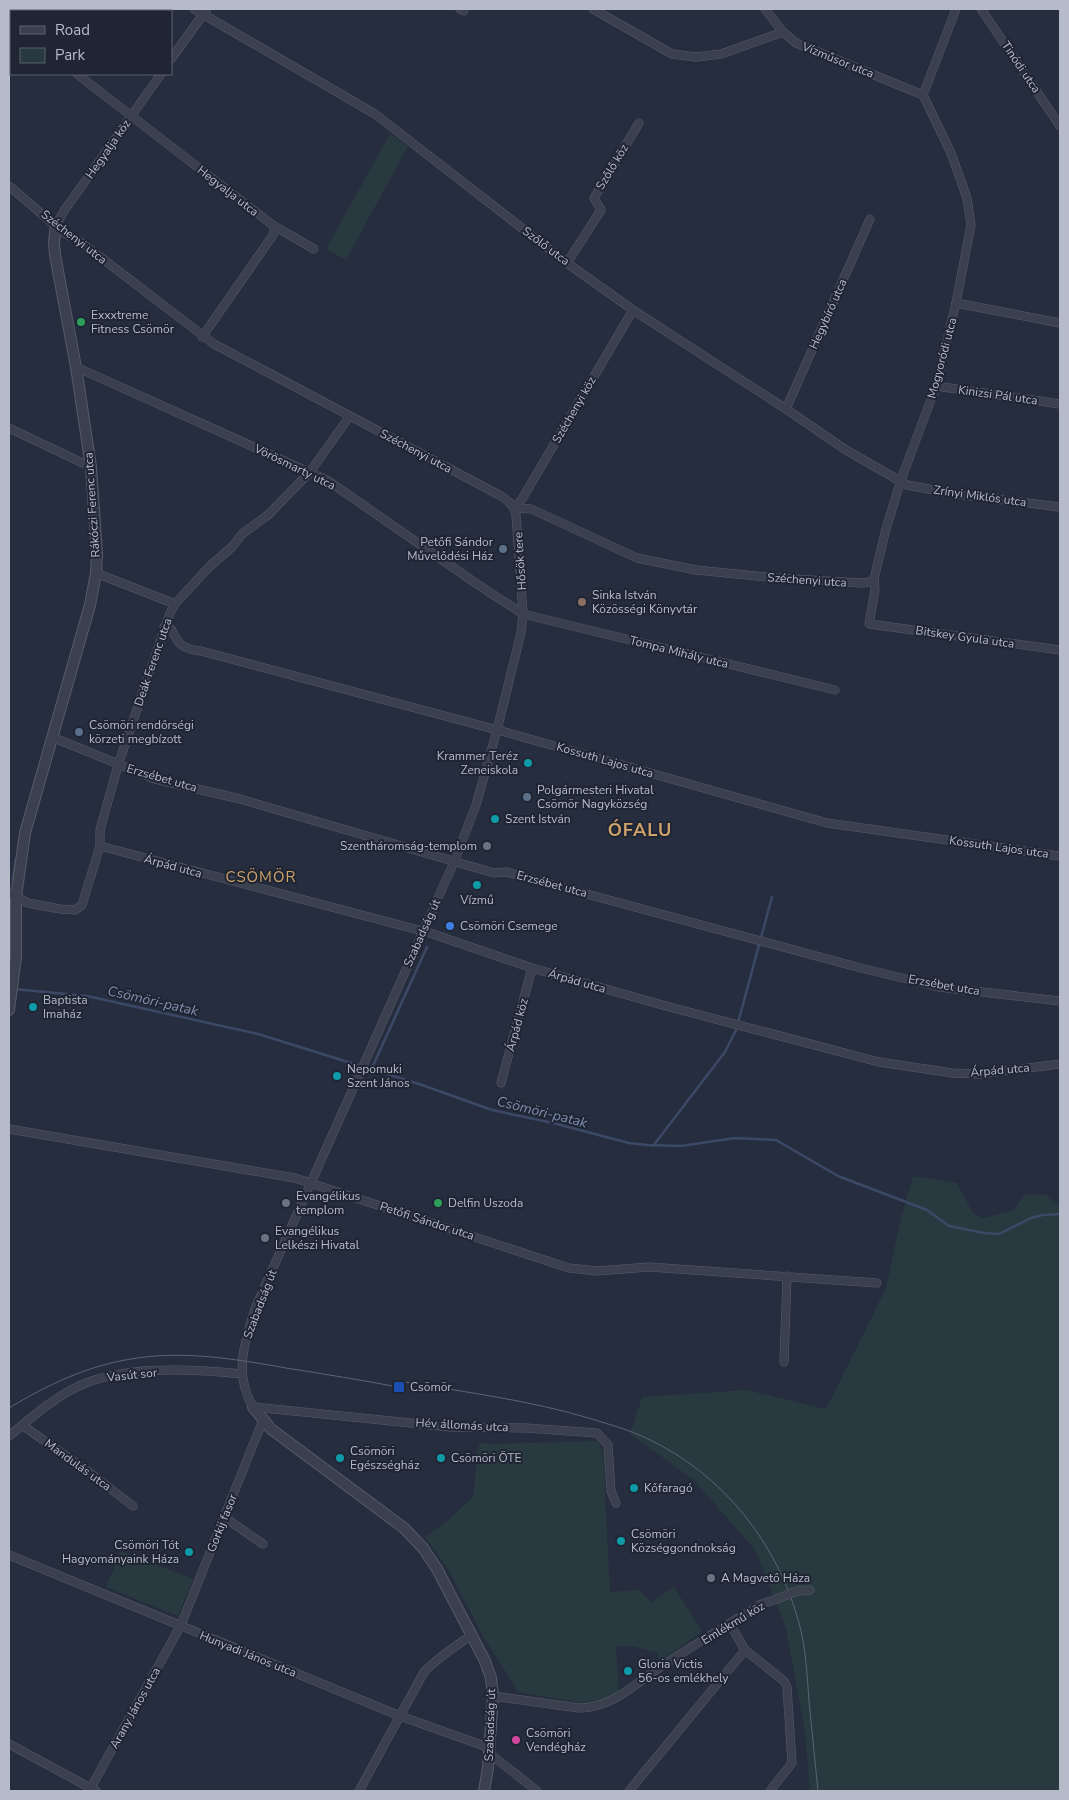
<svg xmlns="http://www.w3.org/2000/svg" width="1069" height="1800" viewBox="0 0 1069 1800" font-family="'Nunito Sans',sans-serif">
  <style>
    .green { fill: #283a3f }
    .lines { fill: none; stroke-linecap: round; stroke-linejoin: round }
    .stream { stroke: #3c4966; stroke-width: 2.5 }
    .minor-casing { stroke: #555b69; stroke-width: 9 }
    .tertiary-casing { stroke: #555b69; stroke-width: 12 }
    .minor { stroke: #3a404e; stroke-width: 8 }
    .tertiary { stroke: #3a404e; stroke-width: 10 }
    .tram { stroke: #5c6375; stroke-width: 1 }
    .minor-bridge-casing { stroke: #555b69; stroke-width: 9; stroke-linecap: butt }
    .minor-bridge { stroke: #3a404e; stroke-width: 8 }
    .leisure-dot { fill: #2e9e5b; stroke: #1f2533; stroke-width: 2 }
    .service-dot { fill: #5c6f8a; stroke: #1f2533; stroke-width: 2 }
    .education-dot { fill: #8d6e63; stroke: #1f2533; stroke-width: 2 }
    .culture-dot { fill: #0f9aa8; stroke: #1f2533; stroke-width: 2 }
    .worship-dot { fill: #6b7280; stroke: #1f2533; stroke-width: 2 }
    .shop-dot { fill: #3f7fe0; stroke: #1f2533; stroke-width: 2 }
    .transit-dot { fill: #1a4fb4; stroke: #1f2533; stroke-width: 2 }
    .hotel-dot { fill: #d1479c; stroke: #1f2533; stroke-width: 2 }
    .labels { text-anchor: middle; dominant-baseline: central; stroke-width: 4; stroke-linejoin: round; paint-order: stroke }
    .street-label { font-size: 12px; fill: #b6bbc9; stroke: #1f2533 }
    .poi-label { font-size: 12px; fill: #b6bbc9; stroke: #1f2533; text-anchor: start }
    .water-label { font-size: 14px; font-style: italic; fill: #7f8eaf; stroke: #1f2533 }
    .quarter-label { font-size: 15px; letter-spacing: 1px; fill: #d0a36a; stroke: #1f2533 }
    .district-label { font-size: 18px; font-weight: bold; letter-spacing: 1px; fill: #d0a36a; stroke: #1f2533 }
  </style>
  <rect width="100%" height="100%" fill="#262d3e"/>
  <g class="green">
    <path d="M390 134 408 146 346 260 326 249Z"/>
    <path d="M913 1176 957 1183 973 1213 982 1218 1012 1211 1026 1194 1046 1195 1060 1206V1791H810L805 1732 786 1628 756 1551 694 1480 630 1434 642 1397 746 1390 826 1409 886 1288 899 1226Z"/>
    <path d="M598 1441 603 1453 610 1592 639 1590 651 1602 674 1587 702 1632 660 1661 657 1652 630 1646H616L619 1693 606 1701 588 1704 517 1692 515 1686 485 1640 448 1569 425 1537 445 1523 473 1497 479 1443 492 1444Z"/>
    <path d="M121 1551 193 1579 178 1616 106 1587Z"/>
  </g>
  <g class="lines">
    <g class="stream">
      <path d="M13 880 16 859"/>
      <path d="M9 966 11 946"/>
      <path d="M14 989 87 996 258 1034 422 1085 492 1110 553 1123 629 1143 647 1145 681 1146 735 1138 776 1140 838 1176 927 1210 949 1226 984 1233 999 1234 1031 1218 1042 1215 1060 1214"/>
      <path d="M371 1070 427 947"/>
      <path d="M653 1146 725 1052 736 1030 772 897"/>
    </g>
    <g class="minor-casing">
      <g id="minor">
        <path d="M194 9 375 114 567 263 633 310 786 409 846 450 907 485 955 494 1060 507"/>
        <path d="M460 9 464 11"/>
        <path d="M593 9 672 54 696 57 721 54 783 32"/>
        <path d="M765 9 783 32 796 43 923 95"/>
        <path d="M981 9 1060 126"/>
        <path d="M9 20 11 22"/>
        <path d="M171 59 207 9"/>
        <path d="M77 74 274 226V233L271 238 202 337"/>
        <path d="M923 95 951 153 967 198 971 225 956 303 936 386 901 480 886 529 874 579 875 590 869 624 1060 650"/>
        <path d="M923 95 956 9"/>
        <path d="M9 186 63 232 82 243 214 344 501 496 509 502 514 508 516 515 523 614 521 633 497 730 476 805 454 862 256 1306C245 1340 233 1374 253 1407L450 1427 526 1428 597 1433 608 1445 611 1491 616 1503"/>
        <path d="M56 225 64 211 161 74"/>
        <path d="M274 226 314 249"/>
        <path d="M567 263 601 210 594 198 639 123"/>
        <path d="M956 303 1060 323"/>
        <path d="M76 367 327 480 474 582 523 614 835 690"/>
        <path d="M936 386 1060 404"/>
        <path d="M786 409 870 219"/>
        <path d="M9 428 91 467"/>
        <path d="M514 508 531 509 540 513 637 558 696 570 776 578 862 583 869 582 874 579"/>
        <path d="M514 508 522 499 633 310"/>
        <path d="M96 573 175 604"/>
        <path d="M164 627 171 629C179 645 182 649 201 651L505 732 827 823 1060 856"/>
        <path d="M52 737 155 779 240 799 494 873 507 872 520 876 857 967 939 987 1060 1001"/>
        <path d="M100 846 430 933 532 968 662 1005 879 1062 952 1073 979 1074 1060 1064"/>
        <path d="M9 893 28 903 60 909 75 910 82 905 100 846V830L118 765 170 613 175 604 209 567 232 547 242 534 268 515 310 472 349 417"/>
        <path d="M501 1083 532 968"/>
        <path d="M9 1129 295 1178 569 1268 597 1271 649 1267 877 1283"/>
        <path d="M784 1362 787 1276"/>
        <path d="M22 1425 90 1473 133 1506"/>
        <path d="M9 1436C30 1419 52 1399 77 1387 120 1365 195 1369 242 1374"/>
        <path d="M224 1517 263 1544"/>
        <path d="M9 1555 400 1716 490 1748"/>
        <path d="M797 1591 810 1590"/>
        <path d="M730 1624 745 1650 784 1681 787 1687 792 1763 770 1791"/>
        <path d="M493 1696 579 1708C612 1708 633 1685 659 1668 692 1646 726 1626 759 1605L777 1599"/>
        <path d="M9 1744 96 1791"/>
        <path d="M489 1753 537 1791"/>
        <path d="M89 1791 181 1625 263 1420"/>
        <path d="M359 1791 424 1672C439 1657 455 1646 472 1635"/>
        <path d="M629 1791 745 1650"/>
      </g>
    </g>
    <g class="tertiary-casing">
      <g id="tertiary">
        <path d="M9 1010 16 957V897L25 833 90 605 96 573 97 554 91 467 76 367 55 255 54 242 56 225"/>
        <path d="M253 1407 271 1429 404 1528 423 1548 437 1569 485 1661 491 1678 493 1696 488 1768 484 1791"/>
      </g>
    </g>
    <use href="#minor" class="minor"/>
    <use href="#tertiary" class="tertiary"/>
    <g class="tram">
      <path d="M399 1381C464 1392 529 1400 592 1419 611 1425 630 1430 648 1439 723 1474 778 1544 799 1623 806 1648 807 1675 809 1701 812 1731 815 1761 818 1791"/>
      <path d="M9 1408C47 1385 87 1366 131 1359 183 1350 235 1359 286 1368 324 1374 361 1380 398 1387"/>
    </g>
    <g class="minor-bridge-casing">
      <path id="minor-bridge" d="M777 1599 797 1591"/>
    </g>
    <use href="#minor-bridge" class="minor-bridge"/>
  </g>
  <g class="leisure-dot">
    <circle cx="81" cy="322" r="5"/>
    <circle cx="438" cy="1203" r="5"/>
  </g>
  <g class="service-dot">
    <circle cx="503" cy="549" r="5"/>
    <circle cx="79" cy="732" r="5"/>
    <circle cx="527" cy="797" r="5"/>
  </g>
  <circle class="education-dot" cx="582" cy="602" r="5"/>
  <g class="culture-dot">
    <circle cx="528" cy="763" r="5"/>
    <circle cx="495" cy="819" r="5"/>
    <circle cx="477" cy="885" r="5"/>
    <circle cx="33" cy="1007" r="5"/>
    <circle cx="337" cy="1076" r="5"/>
    <circle cx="340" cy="1458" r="5"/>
    <circle cx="441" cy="1458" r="5"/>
    <circle cx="634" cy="1488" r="5"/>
    <circle cx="621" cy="1541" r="5"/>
    <circle cx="189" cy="1552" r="5"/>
    <circle cx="628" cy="1671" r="5"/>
  </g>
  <g class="worship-dot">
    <circle cx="487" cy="846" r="5"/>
    <circle cx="286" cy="1203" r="5"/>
    <circle cx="265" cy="1238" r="5"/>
    <circle cx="711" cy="1578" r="5"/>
  </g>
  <circle class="shop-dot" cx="450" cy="926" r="5"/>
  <rect class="transit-dot" x="393" y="1381" width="12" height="12" rx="2.5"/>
  <circle class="hotel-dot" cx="516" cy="1740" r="5"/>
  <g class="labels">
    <g class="street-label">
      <text transform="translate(838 60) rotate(22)">Vízműsor utca</text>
      <text transform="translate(1021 67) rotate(56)">Tinódi utca</text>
      <text transform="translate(108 149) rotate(-55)">Hegyalja köz</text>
      <text transform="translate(612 167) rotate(-59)">Szőlő köz</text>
      <text transform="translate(228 191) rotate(38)">Hegyalja utca</text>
      <text transform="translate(74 237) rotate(38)">Széchenyi utca</text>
      <text transform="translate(546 246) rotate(37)">Szőlő utca</text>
      <text transform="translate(828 314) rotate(-66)">Hegybíró utca</text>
      <text transform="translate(942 358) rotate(-75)">Mogyoródi utca</text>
      <text transform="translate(998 395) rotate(8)">Kinizsi Pál utca</text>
      <text transform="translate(574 410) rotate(-60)">Széchenyi köz</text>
      <text transform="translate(416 451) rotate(28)">Széchenyi utca</text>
      <text transform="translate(295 467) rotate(26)">Vörösmarty utca</text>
      <text transform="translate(980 496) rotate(8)">Zrínyi Miklós utca</text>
      <text transform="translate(92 505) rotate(-94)">Rákóczi Ferenc utca</text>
      <text transform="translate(520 561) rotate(-94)">Hősök tere</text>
      <text transform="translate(807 580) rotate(4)">Széchenyi utca</text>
      <text transform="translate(965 637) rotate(8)">Bitskey Gyula utca</text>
      <text transform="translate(679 652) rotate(14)">Tompa Mihály utca</text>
      <text transform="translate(153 662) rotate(-71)">Deák Ferenc utca</text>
      <text transform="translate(605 760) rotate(16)">Kossuth Lajos utca</text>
      <text transform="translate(162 778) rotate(16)">Erzsébet utca</text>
      <text transform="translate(999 847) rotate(8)">Kossuth Lajos utca</text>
      <text transform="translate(173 866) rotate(15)">Árpád utca</text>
      <text transform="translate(552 884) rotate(15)">Erzsébet utca</text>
      <text transform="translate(422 933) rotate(-66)">Szabadság út</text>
      <text transform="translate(577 981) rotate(16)">Árpád utca</text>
      <text transform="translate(944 985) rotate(10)">Erzsébet utca</text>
      <text transform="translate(517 1025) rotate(-75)">Árpád köz</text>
      <text transform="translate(1000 1070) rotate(-5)">Árpád utca</text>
      <text transform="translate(427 1221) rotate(18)">Petőfi Sándor utca</text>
      <text transform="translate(260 1304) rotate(-69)">Szabadság út</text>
      <text transform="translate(132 1375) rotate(-6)">Vasút sor</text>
      <text transform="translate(462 1425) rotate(3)">Hév állomás utca</text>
      <text transform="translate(78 1465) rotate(36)">Mandulás utca</text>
      <text transform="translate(222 1523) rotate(-68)">Gorkij fasor</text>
      <text transform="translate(733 1623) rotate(-31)">Emlékmű köz</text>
      <text transform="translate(248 1654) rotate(22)">Hunyadi János utca</text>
      <text transform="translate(135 1708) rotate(-61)">Arany János utca</text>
      <text transform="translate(490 1725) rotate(-88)">Szabadság út</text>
    </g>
    <g class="poi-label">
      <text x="91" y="315">Exxxtreme<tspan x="91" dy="14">Fitness Csömör</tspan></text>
      <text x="493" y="542" text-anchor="end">Petőfi Sándor<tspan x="493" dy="14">Művelődési Ház</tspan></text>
      <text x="592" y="595">Sinka István<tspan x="592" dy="14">Közösségi Könyvtár</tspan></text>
      <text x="89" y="725">Csömöri rendőrségi<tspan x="89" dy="14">körzeti megbízott</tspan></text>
      <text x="518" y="756" text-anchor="end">Krammer Teréz<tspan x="518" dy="14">Zeneiskola</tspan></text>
      <text x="537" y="790">Polgármesteri Hivatal<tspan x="537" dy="14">Csömör Nagyközség</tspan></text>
      <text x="505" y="819">Szent István</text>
      <text x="477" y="846" text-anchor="end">Szentháromság-templom</text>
      <text x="477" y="900" text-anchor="middle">Vízmű</text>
      <text x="460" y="926">Csömöri Csemege</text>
      <text x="43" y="1000">Baptista<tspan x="43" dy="14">Imaház</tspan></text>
      <text x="347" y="1069">Nepomuki<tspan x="347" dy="14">Szent János</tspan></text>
      <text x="296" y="1196">Evangélikus<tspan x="296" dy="14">templom</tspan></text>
      <text x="448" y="1203">Delfin Uszoda</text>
      <text x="275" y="1231">Evangélikus<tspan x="275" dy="14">Lelkészi Hivatal</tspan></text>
      <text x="410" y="1387">Csömör</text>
      <text x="350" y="1451">Csömöri<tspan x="350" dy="14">Egészségház</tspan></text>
      <text x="451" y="1458">Csömöri ÖTE</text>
      <text x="644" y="1488">Kőfaragó</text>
      <text x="631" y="1534">Csömöri<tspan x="631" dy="14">Községgondnokság</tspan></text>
      <text x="179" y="1545" text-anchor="end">Csömöri Tót<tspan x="179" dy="14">Hagyományaink Háza</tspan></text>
      <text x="721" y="1578">A Magvető Háza</text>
      <text x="638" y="1664">Gloria Victis<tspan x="638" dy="14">56-os emlékhely</tspan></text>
      <text x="526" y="1733">Csömöri<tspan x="526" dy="14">Vendégház</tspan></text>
    </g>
    <g class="water-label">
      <text transform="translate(153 1001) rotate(13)">Csömöri-patak</text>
      <text transform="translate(542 1112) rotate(14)">Csömöri-patak</text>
    </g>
    <g class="quarter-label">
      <text x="261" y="877">CSÖMÖR</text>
    </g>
    <g class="district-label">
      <text x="640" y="830">ÓFALU</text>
    </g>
  </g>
  <rect width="1069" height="1800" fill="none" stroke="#b6bbc9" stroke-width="20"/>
  <rect x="10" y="10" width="162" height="65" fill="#1f2533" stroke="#5b616f"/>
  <rect x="20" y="26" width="25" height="8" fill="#3a404e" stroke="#5b616f"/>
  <text x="55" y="35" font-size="15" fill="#b6bbc9">Road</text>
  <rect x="20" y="48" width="25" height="15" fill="#283a3f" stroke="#5b616f"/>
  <text x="55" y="60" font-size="15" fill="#b6bbc9">Park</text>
</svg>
